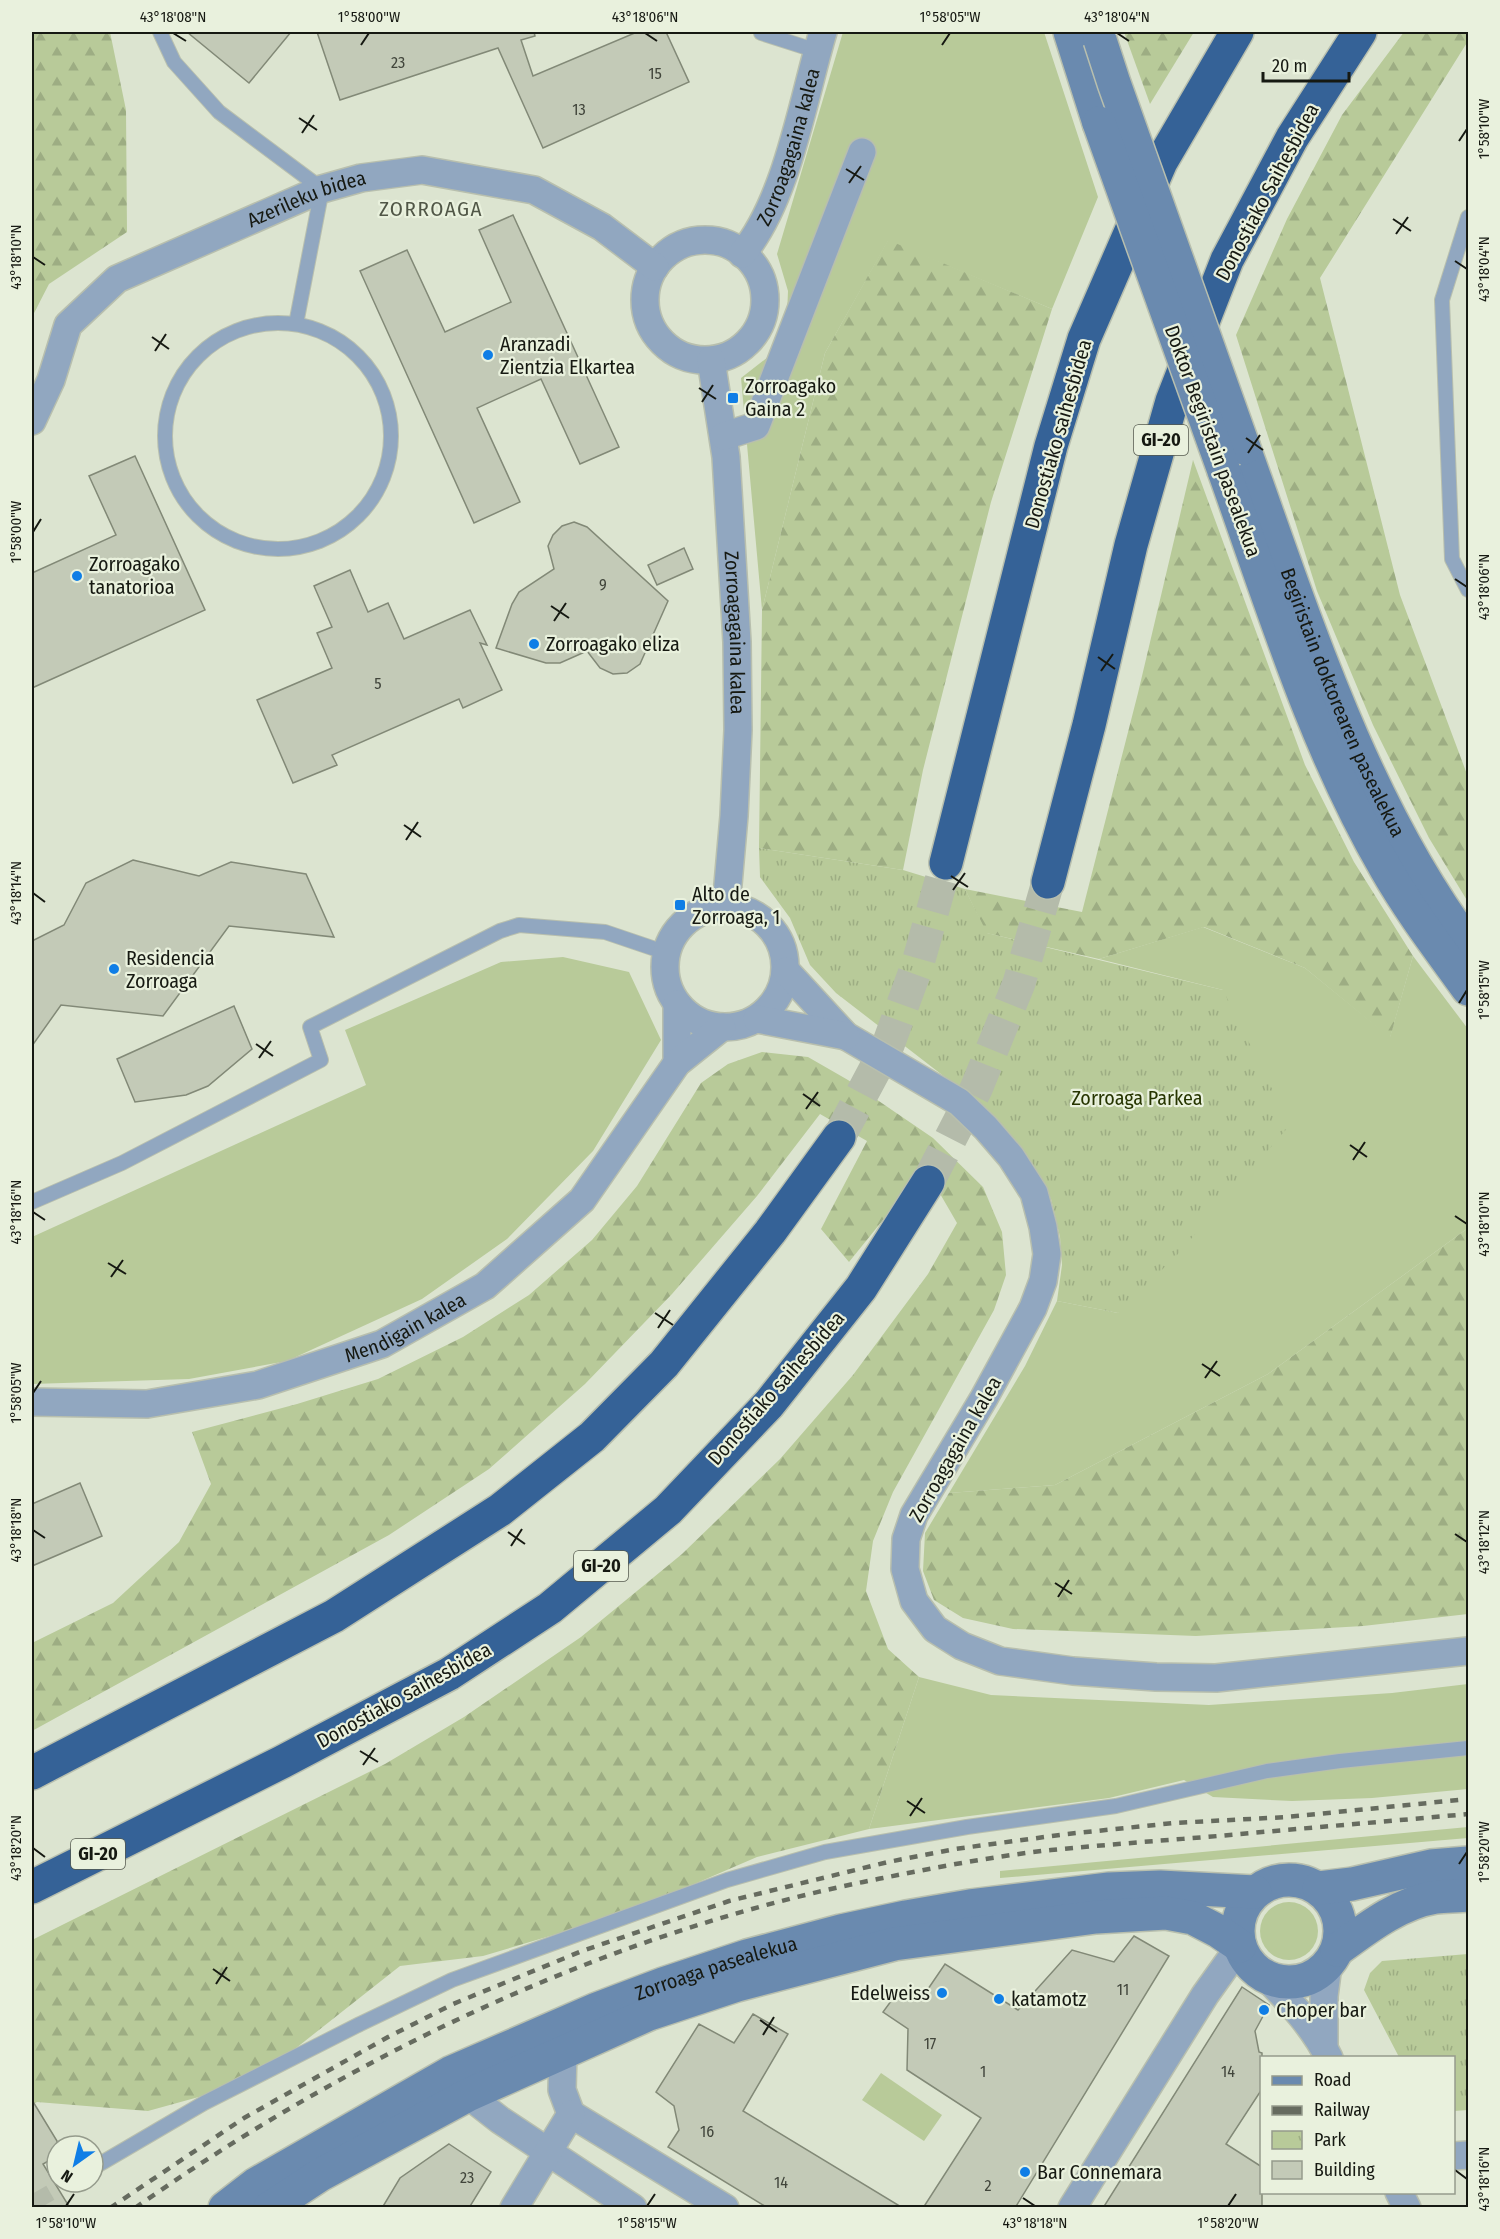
<svg xmlns="http://www.w3.org/2000/svg" width="1500" height="2239" viewBox="0 0 1500 2239" font-family="'Fira Sans Condensed',sans-serif">
  <style>
    .green { fill: #b8ca99 }
    .forest { fill: url(#forest-firs) }
    .park { fill: url(#park-tufts) }
    .building { fill: #c3cab7; stroke: #828977; stroke-width: 1.5 }
    .lines { fill: none; stroke-linecap: round; stroke-linejoin: round }
    .primary-tunnel { stroke: #b4bbaa; stroke-width: 33; stroke-dasharray: 33 16; stroke-linecap: butt }
    .highway-tunnel { stroke: #b4bbaa; stroke-width: 33; stroke-dasharray: 33 16; stroke-linecap: butt }
    .lane-casing { stroke: #b8bfae; stroke-width: 16 }
    .street-casing { stroke: #b8bfae; stroke-width: 30 }
    .secondary-casing { stroke: #b8bfae; stroke-width: 36 }
    .highway-casing { stroke: #b8bfae; stroke-width: 36 }
    .lane { stroke: #91a7c0; stroke-width: 14 }
    .street { stroke: #91a7c0; stroke-width: 27 }
    .secondary { stroke: #6a8aaf; stroke-width: 33 }
    .highway { stroke: #356297; stroke-width: 33 }
    .rail { stroke: #666b5f; stroke-width: 4.5; stroke-dasharray: 8 8; stroke-linecap: butt }
    .secondary-bridge-casing { stroke: #b8bfae; stroke-width: 36; stroke-linecap: butt }
    .secondary-bridge { stroke: #6a8aaf; stroke-width: 33 }
    .ticks { fill: none; stroke: #161912; stroke-width: 2 }
    .poi-dot { fill: #0f7ee6; stroke: #e9f1dd; stroke-width: 2 }
    .labels { text-anchor: middle; dominant-baseline: central; stroke-width: 4.5; stroke-linejoin: round; paint-order: stroke }
    .number-label { font-size: 16px; fill: #41453b }
    .shield { fill: #e9f1dd; stroke: #555a4f; stroke-width: 1.5 }
    .shield-label { font-size: 18px; font-weight: bold; fill: #161912 }
    .street-label { font-size: 20px; fill: #161912; stroke: #e9f1dd }
    .poi-label { font-size: 20px; fill: #161912; stroke: #e9f1dd; text-anchor: start }
    .park-label { font-size: 20px; fill: #263500; stroke: #e9f1dd }
    .neighbourhood-label { font-size: 21px; letter-spacing: 1.5px; fill: #515747; stroke: #e9f1dd }
    .neatline { fill: none; stroke: #161912; stroke-width: 2 }
    .ticks-label { font-size: 15px; text-anchor: middle; fill: #161912 }
  </style>
  <defs>
    <pattern id="forest-firs" width="22" height="20" patternUnits="userSpaceOnUse" patternTransform="scale(1.5)"><rect width="22" height="20" fill="#b8ca99"/><path d="M5 1l3.5 6h-7zM16 11l3.5 6h-7z" fill="#9dad83"/></pattern>
    <pattern id="park-tufts" width="24" height="20" patternUnits="userSpaceOnUse" patternTransform="scale(1.5)"><rect width="24" height="20" fill="#b8ca99"/><path d="M3 7l-1-3M5 7V3M7 7l1-3M15 17l-1-3M17 17v-4M19 17l1-3" fill="none" stroke="#9dad83"/></pattern>
  </defs>
  <rect width="100%" height="100%" fill="#dce4d0"/>
  <g class="green">
    <path d="M843 32H1044L1098 197 1052 309 888 241 825 353 762 610 741 378 768 357 780 337 787 315 788 291 777 254Z"/>
    <path d="M1203 927 1305 968 1390 1037 1413 956 1468 1029V1228L1268 1374 1055 1485 949 1493 1025 1366 1057 1301 1118 1313 1223 990 1099 959Z"/>
    <path d="M563 957 629 972 661 1040 593 1151 507 1239 422 1299 287 1361 189 1379 32 1384V1237L366 1085 345 1030 501 962Z"/>
    <path d="M919 1677 991 1695 1209 1705 1392 1693 1468 1684V1789L1372 1798 1292 1801 1213 1797 1184 1780 1109 1798 869 1829Z"/>
    <path d="M1468 1827V1838L1000 1878V1871Z"/>
    <circle cx="1289" cy="1931" r="29"/>
    <path d="M881 2073 942 2115 924 2141 862 2100Z"/>
  </g>
  <g class="forest">
    <path d="M32 32H110L126 110 127 232 49 284 32 317Z"/>
    <path d="M1124 32H1194L1150 104Z"/>
    <path d="M1404 32H1468V41L1320 278 1400 595 1468 777V902L1429 838 1373 725 1317 591 1236 335 1287 219 1342 115Z"/>
    <path d="M888 240 1052 309 991 502 923 770 903 870 759 848 762 610 825 353Z"/>
    <path d="M1193 460 1305 765 1354 862 1413 956 1390 1038 1305 968 1204 927 1099 959 986 933 965 889 1082 912 1138 693Z"/>
    <path d="M762 1052 808 1057 848 1080 933 1138 983 1187 1002 1232 1006 1275 994 1310 893 1492 873 1541 866 1591 888 1649 919 1677 869 1829 757 1857 627 1913 483 1956 400 1966 253 2082 148 2111 37 2102 32 2105V1940L385 1764 464 1717 581 1637 682 1554 780 1459 853 1375 928 1274 957 1223 939 1192 917 1178 849 1262 821 1229 867 1141 820 1114 757 1196 672 1294 585 1384 489 1469 389 1535 32 1731V1643L113 1603 179 1542 211 1484 192 1432 297 1404 378 1379 463 1337 529 1295 592 1240 637 1186 701 1083 728 1064Z"/>
    <path d="M1468 1228V1614L1363 1626 1196 1636 1013 1629 963 1618 934 1600 923 1571 925 1533 949 1493 1055 1485 1268 1374Z"/>
  </g>
  <g class="park">
    <path d="M759 848 903 870 965 889 987 933 1223 990 1290 1125 1177 1255 1118 1313 1057 1301 1062 1265 1060 1237 1051 1199 1024 1151 985 1108 836 993 810 965 790 918 760 877Z"/>
    <path d="M1468 1954V2110L1454 2111V2058L1399 2057 1364 1990 1370 1973 1382 1961Z"/>
  </g>
  <g class="building">
    <path d="M187 32H291L249 83Z"/>
    <path d="M317 32H534L535 36 521 40 533 76 637 32H666L689 82 543 148 498 48 340 100Z"/>
    <path d="M513 215 619 447 580 464 541 379 477 408 520 502 474 523 360 271 407 250 445 332 511 302 479 230Z"/>
    <path d="M135 456 205 610 32 688V573L116 535 89 476Z"/>
    <path d="M574 522 587 527 668 601 640 664 627 673 613 674 600 668 587 651 560 663H546L496 648 512 604 519 592 554 569 548 546 553 535 562 526Z"/>
    <path d="M684 548 693 569 657 585 648 565Z"/>
    <path d="M350 570 368 612 388 603 404 639 470 610 487 645 480 643 502 690 463 708 459 699 332 755 337 765 293 783 257 700 332 668 317 633 332 627 314 586Z"/>
    <path d="M133 860 199 876 231 862 306 874 334 937 229 926 163 1016 61 1005 32 1046V941L64 925 86 883Z"/>
    <path d="M234 1006 252 1049 208 1086 186 1095 135 1102 117 1059Z"/>
    <path d="M80 1483 102 1536 32 1566V1504Z"/>
    <path d="M1134 1936 1169 1956 1015 2208H923L981 2118 907 2070 908 2029 883 2012 897 1993 928 1989 945 1964 1018 2010 1072 1950 1114 1962Z"/>
    <path d="M1242 1987 1269 2005 1255 2031 1259 2052 1262 2053V2089L1226 2144 1262 2167V2208H1103Z"/>
    <path d="M753 2014 788 2034 743 2111 903 2208H768L668 2147 679 2130 674 2106 656 2092 699 2024 734 2043Z"/>
    <path d="M32 2100 57 2141V2156L43 2164 70 2208H32Z"/>
    <path d="M449 2144 491 2172 469 2208H382L400 2178Z"/>
  </g>
  <g class="lines">
    <path class="primary-tunnel" d="M32 2194 40 2208"/>
    <g class="highway-tunnel">
      <path d="M839 1137 888 1045 918 963 946 863"/>
      <path d="M928 1182 976 1089 1019 983 1048 882"/>
    </g>
    <g class="lane-casing">
      <g id="lane">
        <path d="M160 32 174 62 219 112 322 189 296 324"/>
        <path d="M761 33 817 51"/>
        <path d="M1468 217 1442 300 1452 559 1468 590"/>
        <circle cx="278" cy="436" r="113"/>
        <path d="M32 1202 122 1163 321 1060 310 1027 500 931 519 925 605 932 667 953"/>
        <path d="M93 2168 204 2103 360 2024 452 1980 727 1880 825 1852 967 1827 1116 1806 1267 1771 1340 1761 1468 1748"/>
        <path d="M68 2183 70 2182"/>
      </g>
    </g>
    <g class="street-casing">
      <g id="street">
        <circle cx="705" cy="300" r="60"/>
        <path id="s1" d="M742 254C787 201 803 99 823 32"/>
        <path id="s2" d="M711 360 726 457 737 642 738 730 734 816 726 907"/>
        <path id="s3" d="M32 421 51 380 68 325 117 279 322 189 361 178 422 170 534 190 602 227 655 267"/>
        <path d="M724 436 756 426 862 152"/>
        <circle cx="725" cy="967" r="60"/>
        <path d="M786 971 846 1036 959 1102 986 1128 1011 1157 1034 1193 1043 1227 1047 1254 1043 1281 1033 1308 984 1398 914 1515 906 1539 905 1569 914 1601 935 1629 962 1646 1000 1661 1073 1671 1156 1677 1216 1678 1468 1651"/>
        <path d="M677 1004V1063"/>
        <path d="M757 1019 846 1036"/>
        <path id="s4" d="M32 1402 147 1404 258 1385 382 1344 485 1286 582 1200 677 1063 722 1027"/>
        <path d="M1266 1977C1289 2001 1314 2027 1329 2058"/>
        <path d="M1324 2047V1996L1328 1965"/>
        <path d="M563 2051 562 2090 571 2114 725 2208"/>
        <path d="M468 2095 500 2120 633 2208"/>
        <path d="M1454 2156 1468 2155"/>
        <path d="M1399 2192 1407 2208"/>
        <path d="M514 2208 571 2114"/>
        <path d="M1072 2208 1205 1995 1240 1946"/>
      </g>
    </g>
    <g class="secondary-casing">
      <g id="secondary">
        <path d="M1070 32 1099 123"/>
        <path id="s5" d="M1244 448C1304 615 1361 800 1468 944"/>
        <path d="M1224 471C1272 605 1314 745 1386 869 1410 911 1440 950 1468 989"/>
        <circle cx="1289" cy="1931" r="51"/>
        <path d="M1319 1888 1352 1884 1431 1866 1468 1863"/>
        <path d="M1337 1950C1367 1928 1399 1903 1436 1897 1446 1896 1458 1896 1468 1895"/>
        <path id="s6" d="M225 2208 256 2184 450 2073 597 2009 663 1984 747 1956 841 1931 906 1917 970 1906 1109 1889 1160 1887 1255 1892"/>
        <path d="M270 2208 320 2175 468 2095 649 2014 737 1985 894 1944 1096 1917 1166 1913 1193 1918 1218 1931 1240 1946"/>
      </g>
    </g>
    <g class="highway-casing">
      <g id="highway">
        <path d="M946 863 1051 446 1084 339 1161 162 1237 32"/>
        <path d="M1048 882 1089 725 1131 545 1172 401 1227 260 1292 138 1360 32"/>
        <path d="M32 1773 334 1616 500 1510 592 1437 664 1364 770 1232 839 1137"/>
        <path d="M32 1887 282 1762 449 1674 550 1608 668 1510 769 1404 861 1288 928 1182"/>
      </g>
    </g>
    <use href="#lane" class="lane"/>
    <use href="#street" class="street"/>
    <use href="#secondary" class="secondary"/>
    <use href="#highway" class="highway"/>
    <g class="rail">
      <path d="M110 2208 244 2118 388 2037 453 2004 582 1951 729 1901 888 1862 955 1849 1067 1834 1174 1823 1287 1817 1468 1799"/>
      <path d="M135 2208C359 2051 614 1930 883 1878 938 1867 995 1856 1051 1850 1103 1845 1155 1841 1207 1837 1294 1829 1381 1822 1468 1814"/>
    </g>
    <g class="secondary-bridge-casing">
      <g id="secondary-bridge">
        <path d="M1100 40 1114 83 1244 448"/>
        <path d="M1099 123 1224 471"/>
      </g>
    </g>
    <use href="#secondary-bridge" class="secondary-bridge"/>
  </g>
  <path class="ticks" d="M173 33 186 41M645 33 657 41M1117 33 1129 41M361 45 369 33M942 45 950 33M299 118 317 130M302 133 314 115M1459 141 1467 129M846 169 864 180M849 183 861 166M1393 219 1411 231M1396 234 1408 217M33 257 45 265M1455 261 1467 269M152 337 169 349M155 351 166 334M699 388 716 399M702 402 713 385M1246 438 1263 450M1248 453 1260 435M33 532 41 519M1455 579 1467 587M551 606 569 618M554 621 566 603M1098 657 1115 669M1101 671 1113 654M404 825 421 837M406 840 418 822M951 876 968 887M953 890 965 873M33 893 45 902M1459 1003 1467 990M256 1044 273 1056M259 1058 271 1041M803 1094 820 1106M806 1109 818 1092M1350 1145 1367 1157M1353 1160 1365 1142M33 1212 45 1220M1455 1216 1467 1224M108 1263 126 1274M111 1277 123 1260M655 1313 673 1325M658 1328 670 1310M1202 1364 1220 1376M1205 1378 1217 1361M33 1393 41 1381M33 1530 45 1538M508 1532 525 1544M1455 1534 1467 1542M511 1546 522 1529M1055 1583 1072 1594M1058 1597 1069 1580M360 1751 378 1762M363 1765 375 1748M907 1801 925 1813M910 1816 922 1798M33 1848 45 1857M1459 1864 1467 1852M213 1969 230 1981M216 1984 227 1967M760 2020 777 2032M763 2035 774 2017M1455 2170 1467 2179M1023 2198 1035 2206M66 2206 74 2194M647 2206 655 2194M1228 2206 1236 2194"/>
  <g class="poi-dot">
    <circle cx="488" cy="355" r="6"/>
    <rect x="727" y="392" width="12" height="12" rx="3"/>
    <circle cx="77" cy="576" r="6"/>
    <circle cx="534" cy="644" r="6"/>
    <rect x="674" y="899" width="12" height="12" rx="3"/>
    <circle cx="114" cy="969" r="6"/>
    <circle cx="942" cy="1993" r="6"/>
    <circle cx="999" cy="1999" r="6"/>
    <circle cx="1264" cy="2010" r="6"/>
    <circle cx="1025" cy="2172" r="6"/>
  </g>
  <g class="labels">
    <g class="number-label">
      <text x="398" y="62">23</text>
      <text x="655" y="73">15</text>
      <text x="579" y="109">13</text>
      <text x="603" y="584">9</text>
      <text x="378" y="683">5</text>
      <text x="1123" y="1989">11</text>
      <text x="930" y="2043">17</text>
      <text x="983" y="2071">1</text>
      <text x="1228" y="2071">14</text>
      <text x="707" y="2131">16</text>
      <text x="467" y="2177">23</text>
      <text x="781" y="2182">14</text>
      <text x="988" y="2185">2</text>
    </g>
    <g class="shield">
      <rect x="1134" y="425" width="54" height="30" rx="4.5"/>
      <rect x="574" y="1551" width="54" height="30" rx="4.5"/>
      <rect x="71" y="1839" width="54" height="30" rx="4.5"/>
    </g>
    <g class="shield-label">
      <text x="1161" y="440">GI-20</text>
      <text x="601" y="1566">GI-20</text>
      <text x="98" y="1854">GI-20</text>
    </g>
    <g class="street-label">
      <text stroke="none"><textPath href="#s1" startOffset="118">Zorroagagaina kalea</textPath></text>
      <text transform="translate(1267 192) rotate(-62)">Donostiako Saihesbidea</text>
      <text stroke="none"><textPath href="#s3" startOffset="376">Azerileku bidea</textPath></text>
      <text transform="translate(1058 434) rotate(-74)">Donostiako saihesbidea</text>
      <text transform="translate(1213 441) rotate(70)">Doktor Begiristain pasealekua</text>
      <text stroke="none"><textPath href="#s2" startOffset="274">Zorroagagaina kalea</textPath></text>
      <text stroke="none"><textPath href="#s5" startOffset="273">Begiristain doktorearen pasealekua</textPath></text>
      <text stroke="none"><textPath href="#s4" startOffset="386">Mendigain kalea</textPath></text>
      <text transform="translate(776 1388) rotate(-49)">Donostiako saihesbidea</text>
      <text transform="translate(955 1449) rotate(-60)">Zorroagagaina kalea</text>
      <text transform="translate(404 1695) rotate(-29)">Donostiako saihesbidea</text>
      <text stroke="none"><textPath href="#s6" startOffset="549">Zorroaga pasealekua</textPath></text>
    </g>
    <g class="poi-label">
      <text x="500" y="344">Aranzadi<tspan x="500" dy="23">Zientzia Elkartea</tspan></text>
      <text x="745" y="386">Zorroagako<tspan x="745" dy="23">Gaina 2</tspan></text>
      <text x="89" y="564">Zorroagako<tspan x="89" dy="23">tanatorioa</tspan></text>
      <text x="546" y="644">Zorroagako eliza</text>
      <text x="692" y="894">Alto de<tspan x="692" dy="23">Zorroaga, 1</tspan></text>
      <text x="126" y="958">Residencia<tspan x="126" dy="23">Zorroaga</tspan></text>
      <text x="930" y="1993" text-anchor="end">Edelweiss</text>
      <text x="1011" y="1999">katamotz</text>
      <text x="1276" y="2010">Choper bar</text>
      <text x="1037" y="2172">Bar Connemara</text>
    </g>
    <g class="park-label">
      <text x="1137" y="1098">Zorroaga Parkea</text>
    </g>
    <g class="neighbourhood-label">
      <text x="431" y="209">ZORROAGA</text>
    </g>
  </g>
  <rect width="1500" height="2239" fill="none" stroke="#e9f1dd" stroke-width="66"/>
  <rect x="1260" y="2056" width="195" height="138" fill="#e9f1dd" stroke="#959b8c" stroke-width="1.5"/>
  <rect x="1272" y="2076" width="30" height="9" fill="#6a8aaf" stroke="#959b8c" stroke-width="1.5"/>
  <text x="1314" y="2086" font-size="18" fill="#161912">Road</text>
  <rect x="1272" y="2106" width="30" height="9" fill="#666b5f" stroke="#959b8c" stroke-width="1.5"/>
  <text x="1314" y="2116" font-size="18" fill="#161912">Railway</text>
  <rect x="1272" y="2131" width="30" height="18" fill="url(#park-tufts)" stroke="#959b8c" stroke-width="1.5"/>
  <text x="1314" y="2146" font-size="18" fill="#161912">Park</text>
  <rect x="1272" y="2161" width="30" height="18" fill="#c3cab7" stroke="#959b8c" stroke-width="1.5"/>
  <text x="1314" y="2176" font-size="18" fill="#161912">Building</text>
  <g transform="translate(75 2164) rotate(214)"><circle r="28" fill="#e9f1dd" stroke="#959b8c" stroke-width="1.5"/>
  <path d="M0-4.5L10 22L0 15L-10 22Z" fill="#0f7ee6"/>
  <text y="-9" font-size="16" font-weight="bold" text-anchor="middle" fill="#161912">N</text>
  </g>
  <path d="M1263 72v9h86v-9" fill="none" stroke="#161912" stroke-width="3"/>
  <text x="1272" y="72" font-size="18" fill="#161912" stroke="#e9f1dd" stroke-width="4.5" paint-order="stroke">20 m</text>
  <rect x="33" y="33" width="1434" height="2173" class="neatline"/>
  <g class="ticks-label">
    <text x="173" y="22">43°18'08"N</text>
    <text x="369" y="22">1°58'00"W</text>
    <text x="645" y="22">43°18'06"N</text>
    <text x="950" y="22">1°58'05"W</text>
    <text x="1117" y="22">43°18'04"N</text>
    <text transform="translate(1484 129) rotate(-90)" y="5">1°58'10"W</text>
    <text transform="translate(16 257) rotate(-90)" y="5">43°18'10"N</text>
    <text transform="translate(1484 269) rotate(-90)" y="5">43°18'04"N</text>
    <text transform="translate(16 532) rotate(-90)" y="5">1°58'00"W</text>
    <text transform="translate(1484 587) rotate(-90)" y="5">43°18'06"N</text>
    <text transform="translate(16 893) rotate(-90)" y="5">43°18'14"N</text>
    <text transform="translate(1484 990) rotate(-90)" y="5">1°58'15"W</text>
    <text transform="translate(16 1212) rotate(-90)" y="5">43°18'16"N</text>
    <text transform="translate(1484 1224) rotate(-90)" y="5">43°18'10"N</text>
    <text transform="translate(16 1393) rotate(-90)" y="5">1°58'05"W</text>
    <text transform="translate(16 1530) rotate(-90)" y="5">43°18'18"N</text>
    <text transform="translate(1484 1542) rotate(-90)" y="5">43°18'12"N</text>
    <text transform="translate(16 1848) rotate(-90)" y="5">43°18'20"N</text>
    <text transform="translate(1484 1852) rotate(-90)" y="5">1°58'20"W</text>
    <text transform="translate(1484 2179) rotate(-90)" y="5">43°18'16"N</text>
    <text x="66" y="2228">1°58'10"W</text>
    <text x="647" y="2228">1°58'15"W</text>
    <text x="1035" y="2228">43°18'18"N</text>
    <text x="1228" y="2228">1°58'20"W</text>
  </g>
</svg>
